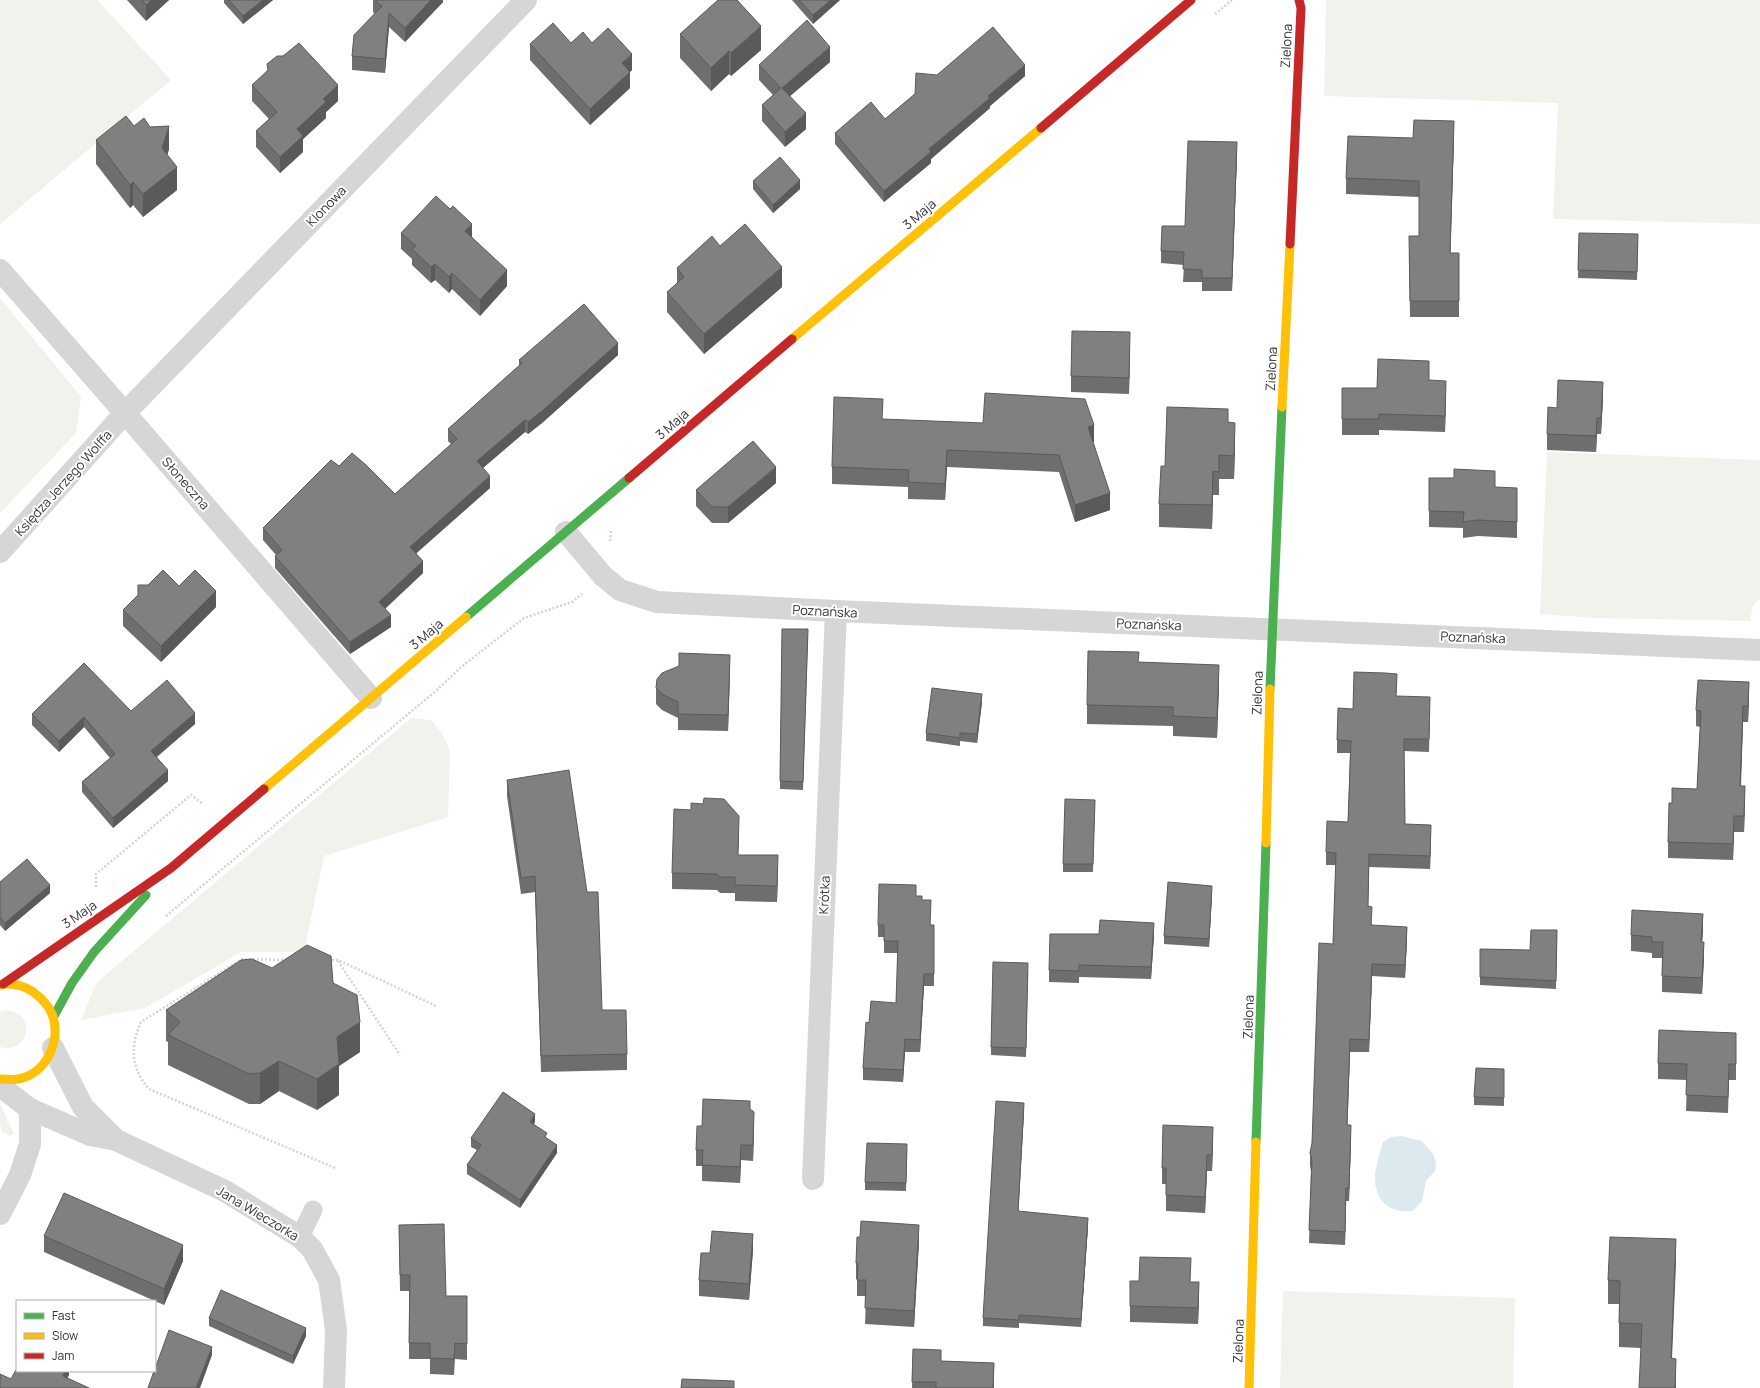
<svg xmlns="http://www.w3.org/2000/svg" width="1760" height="1388" viewBox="0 0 1760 1388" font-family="Manrope,sans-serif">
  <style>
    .green { fill: #f0f3ec }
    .water { fill: #dceaf0 }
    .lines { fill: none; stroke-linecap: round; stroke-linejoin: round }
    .path { stroke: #d4d4d4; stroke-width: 2.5; stroke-dasharray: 2 2; stroke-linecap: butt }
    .lane { stroke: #d6d6d6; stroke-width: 19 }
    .street { stroke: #d6d6d6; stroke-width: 22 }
    .fast { stroke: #4caf50; stroke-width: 9 }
    .slow { stroke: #ffc107; stroke-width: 9 }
    .jam { stroke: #c62828; stroke-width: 9 }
    .wall { fill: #6e6e6e }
    .shaded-wall { fill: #5a5a5a }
    .building { fill: #808080; stroke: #5a5a5a }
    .labels { text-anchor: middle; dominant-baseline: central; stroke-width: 4; stroke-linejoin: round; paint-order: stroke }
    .street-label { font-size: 13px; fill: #323232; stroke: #fff }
  </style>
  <rect width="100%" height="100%" fill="#fff"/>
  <g class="green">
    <path d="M0 0H97L171 80 0 224Z"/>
    <path d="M1326 0H1760V224L1553 219 1558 103 1324 96Z"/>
    <path d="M0 298 81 397 76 433 0 513Z"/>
    <path d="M1547 452 1760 460V599L1753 605 1750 621 1596 618 1540 614Z"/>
    <path d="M411 718 431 720 442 733 450 751 448 817 324 856 304 952H241L145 1008 81 1020 97 982Z"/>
    <path d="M4 1010C38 1011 30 1055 0 1047V1012Z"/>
    <path d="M0 1103 14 1134 10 1136 2 1132 0 1124Z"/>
    <path d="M1283 1291 1515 1298 1513 1388H1280Z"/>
  </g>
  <path class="water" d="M1402 1136 1422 1141 1433 1154 1436 1162 1435 1171 1426 1181 1422 1201 1413 1211C1391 1213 1375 1203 1375 1178 1375 1167 1380 1153 1383 1142L1391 1137Z"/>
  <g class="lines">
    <g class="path">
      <path d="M1215 14 1232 0"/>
      <path d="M610 541 611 531"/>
      <path d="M96 887V874L191 795 203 804"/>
      <path d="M166 916 437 690 460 668 524 618 572 602 582 594"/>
      <path d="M287 960 242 959 141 1022C130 1046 131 1069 149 1089L335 1168"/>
      <path d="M328 960H338L436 1006"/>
      <path d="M338 961 400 1055"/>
    </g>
    <path class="lane" d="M300 1237 313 1210"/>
    <g class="street">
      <path d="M0 270 125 413 371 698"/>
      <path d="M566 532 603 576 620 590 657 602 836 611 1760 650"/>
      <path d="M0 552 125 413 526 0"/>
      <path d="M53 1048 83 1107 116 1140"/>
      <path d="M0 1086 30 1109V1144L20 1175 0 1214"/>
      <path d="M30 1109 90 1135 116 1140 225 1191 300 1237 312 1249 329 1280 336 1330 334 1388"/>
      <path d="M813 1179 836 611"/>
    </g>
    <g class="fast">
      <path d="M466 617 629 478"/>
      <path d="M1270 689 1282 407"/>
      <path d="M54 1016 72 983 94 952 146 895"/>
      <path d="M1256 1142 1266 843"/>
    </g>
    <g class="slow">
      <path d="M792 339 1041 128"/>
      <path d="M1282 407 1290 244"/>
      <path d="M264 789 466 617"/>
      <path d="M1266 843 1270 689"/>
      <path d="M0 985C12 982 22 985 32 991 40 997 48 1004 52 1014 62 1039 47 1074 18 1079 13 1080 6 1079 0 1079"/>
      <path d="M1249 1388 1256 1142"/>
    </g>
    <g class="jam">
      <path d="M1041 128 1191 0"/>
      <path d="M1290 244 1301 8 1299 0"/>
      <path d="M629 478 792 339"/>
      <path d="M3 984 171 868 264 789"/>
    </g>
  </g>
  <g class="wall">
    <path d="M127 0H169L146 21Z"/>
    <path d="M224 0H273L243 24 224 3Z"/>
    <path d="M373 0H443V2L405 42 389 27 385 73 352 70V56L375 14 373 12Z"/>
    <path d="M792 0H840L813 24Z"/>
    <path d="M680 34 761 50 731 76 729 74 711 91 680 58Z"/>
    <path d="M571 43H592L632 70 630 72V88L590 125 530 60V44Z"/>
    <path d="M830 62 790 96 806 129 785 147 762 121V105L773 95 759 80V65Z"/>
    <path d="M937 75 1025 76 990 106V108L931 159V163L884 202 835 144V133L885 119Z"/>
    <path d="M252 85 338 101 326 112V118L303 139V152L280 173 256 147V131L269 119 252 101Z"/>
    <path d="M134 126 150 127 169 149 167 155 177 190 143 217 133 205 130 208 96 164V140Z"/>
    <path d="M1454 137 1450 253H1459V317H1410L1409 252 1419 236V197L1346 194V178L1413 138Z"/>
    <path d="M1237 154 1232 291H1202V282H1183L1184 265 1161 263V251L1185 226Z"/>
    <path d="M753 181 800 189 773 213 753 189Z"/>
    <path d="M401 233 472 237 507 286 480 316 452 289 449 293 435 280 431 283 412 265V259L401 249Z"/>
    <path d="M1579 233 1638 243 1637 280 1578 278Z"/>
    <path d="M720 246 782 287 704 354 667 312V292L677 284V268Z"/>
    <path d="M1130 348 1129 394 1071 392V376Z"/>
    <path d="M618 355 542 423 528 434 525 432 483 468 490 488 416 553 423 573 385 609 391 627 350 654 275 568V556L276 555 263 540V528L339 466 395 494 451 444 448 441V429L519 366V360Z"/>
    <path d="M1429 380 1446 397 1445 432 1379 430V435H1342V419L1377 388Z"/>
    <path d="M1603 398 1601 434H1597L1596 452 1547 450V434Z"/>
    <path d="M883 419 1094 442H1093L1110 510 1075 522 1059 472 947 467 945 500 908 499V487L832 484V467Z"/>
    <path d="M1228 422 1235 446 1234 479H1219V495H1213L1212 529 1159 527V504L1165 466Z"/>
    <path d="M776 483 728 523H712L696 506V490Z"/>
    <path d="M1495 487 1517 504V538L1478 536 1463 538V528L1429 527V511Z"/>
    <path d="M179 586 216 607 161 662 123 626V610Z"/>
    <path d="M782 629 808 637 803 790 780 789Z"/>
    <path d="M1139 662 1219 685 1217 738 1173 736V726L1087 724V705Z"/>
    <path d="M730 671 728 731 678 730V718L662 710 656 704V688Z"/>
    <path d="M1397 686 1396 696 1430 710 1429 752 1404 751 1405 824 1431 837 1430 869 1369 867 1368 906 1372 925 1407 939 1405 978 1372 976 1369 1052H1350L1347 1125 1351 1138 1349 1201H1346L1345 1245 1309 1243 1311 1171 1310 1166V1153L1312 1143 1333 944 1336 865H1326V852L1348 822 1350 753H1337V740L1353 709Z"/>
    <path d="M1749 698 1748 722H1743L1741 786 1745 802 1744 832H1734L1733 860 1668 858V842L1672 803 1697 789 1700 727 1696 726V710Z"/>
    <path d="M982 702 977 743 960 741V746L926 741V733Z"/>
    <path d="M131 711 195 724 157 757 168 781 113 828 82 792V782L110 758 84 727 59 752 32 725V714Z"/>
    <path d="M507 780 602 1010 627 1054V1070L541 1072 535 892 521 894 507 796Z"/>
    <path d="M1095 800 1093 872H1063V864Z"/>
    <path d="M739 832 738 855 778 871 777 902 735 901V893H720L717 890 672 889V873Z"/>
    <path d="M0 882 50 893 5 931 0 925Z"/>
    <path d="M1212 894 1209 947 1164 944V936Z"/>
    <path d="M916 896 922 900 931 925H934V986H924L920 1052H905L903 1082 863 1080V1068L869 1023 896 1003 898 953H884V937H878V925Z"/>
    <path d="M1557 930 1556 989 1480 985V949L1530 950Z"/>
    <path d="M1703 930 1702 942 1704 958 1702 994 1662 992V958H1652V953L1631 951V935Z"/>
    <path d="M1154 935 1151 979 1079 977V983L1049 982V970Z"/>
    <path d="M272 968 333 983 360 1052 339 1066V1095L317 1110 279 1091 260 1104H249L168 1065V1042L166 1041V1010Z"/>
    <path d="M1028 971 1026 1057 991 1055V1047Z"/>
    <path d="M1736 1049V1080H1729L1728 1113 1686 1111 1687 1080 1658 1079V1063Z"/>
    <path d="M1504 1069V1106L1474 1105V1097Z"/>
    <path d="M750 1109 754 1128 753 1161 741 1160 740 1183 702 1181V1166H696V1150L702 1126Z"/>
    <path d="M1024 1111 1018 1212 1088 1226 1081 1327 1019 1323V1328L983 1326V1318Z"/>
    <path d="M535 1122 534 1124 547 1139 557 1153 520 1208 467 1174V1165L477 1150 471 1147V1138Z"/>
    <path d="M1213 1143 1212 1171H1207L1205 1213 1166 1211V1184H1162V1168Z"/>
    <path d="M907 1153 906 1191 865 1190V1182Z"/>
    <path d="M399 1225 446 1296H467V1360L455 1359 454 1375 430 1374V1359H409V1291H400Z"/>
    <path d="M44 1236 183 1261 164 1305 44 1252Z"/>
    <path d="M919 1241 914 1327 865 1324 866 1296H857V1279H856V1263Z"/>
    <path d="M753 1250 749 1300 699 1296V1280L710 1253Z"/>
    <path d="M1676 1263 1641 1348 1619 1347V1304H1608V1280Z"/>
    <path d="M1191 1282 1199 1298 1198 1324 1130 1322V1306Z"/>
    <path d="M209 1318 306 1336 293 1364 209 1326Z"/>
    <path d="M913 1349 941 1361 994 1363V1388H912Z"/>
  </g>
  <g class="shaded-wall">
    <path d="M152 0H169L146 21V5Z"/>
    <path d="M263 0H273L243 24V16Z"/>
    <path d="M431 0H443V2L405 42V28Z"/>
    <path d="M831 0H840L813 24V15Z"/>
    <path d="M389 13V27L385 73V59Z"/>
    <path d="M761 26V50L731 76V53Z"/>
    <path d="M830 47V62L782 103V88Z"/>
    <path d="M729 51V74L711 91V68Z"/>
    <path d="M632 54V70L622 79V63Z"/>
    <path d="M1025 65V76L990 106V108L931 159V163L884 202V191L929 149 988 96Z"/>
    <path d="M630 72V88L590 125V109Z"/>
    <path d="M338 85V101L326 112V118L303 139V152L280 173V157L297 129 323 99Z"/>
    <path d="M806 113V129L785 147V132Z"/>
    <path d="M1454 121V137L1450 269V253Z"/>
    <path d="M169 126V149L162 172V148Z"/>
    <path d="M1237 142V154L1232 291V278Z"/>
    <path d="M177 167V190L143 217V194Z"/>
    <path d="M800 180V189L773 213V205Z"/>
    <path d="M133 182V205L130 208V185Z"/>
    <path d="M472 224V240L465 231Z"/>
    <path d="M435 264V280L431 283V267Z"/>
    <path d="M782 267V287L704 354V334Z"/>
    <path d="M507 270V286L480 316V300Z"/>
    <path d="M452 273V289L449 293V277Z"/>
    <path d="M1130 332V348L1129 394V378Z"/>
    <path d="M618 343V355L542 423 528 434V422Z"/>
    <path d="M1446 381V397L1445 432V416Z"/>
    <path d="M1603 382V398L1601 434V418Z"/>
    <path d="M1597 418V434L1596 452V436Z"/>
    <path d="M525 420V432L477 473V461Z"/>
    <path d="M1235 423V446L1234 479V456Z"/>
    <path d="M1094 425V442L1088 444V427Z"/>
    <path d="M947 450V467L945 500V484Z"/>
    <path d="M776 467V483L728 523V507Z"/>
    <path d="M1213 471V495L1212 529V505Z"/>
    <path d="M490 476V488L410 559V547Z"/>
    <path d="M1110 493V510L1075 522V505Z"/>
    <path d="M423 561V573L379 614V602Z"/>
    <path d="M216 591V607L161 662V646Z"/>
    <path d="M391 615V627L350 654V642Z"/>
    <path d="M730 655V671L728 731V715Z"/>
    <path d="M1219 665V685L1217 738V718Z"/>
    <path d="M1749 682V698L1748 722V706Z"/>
    <path d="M982 694V702L977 743V734Z"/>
    <path d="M1743 706V722L1740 802V786Z"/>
    <path d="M195 713V724L151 761V751Z"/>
    <path d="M84 717V727L59 752V741Z"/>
    <path d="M168 770V781L113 828V818Z"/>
    <path d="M1745 786V802L1744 832V816Z"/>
    <path d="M1734 816V832L1733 860V844Z"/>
    <path d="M1431 825V837L1430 869V856Z"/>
    <path d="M778 855V871L777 902V886Z"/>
    <path d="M50 885V893L5 931V923Z"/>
    <path d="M1212 886V894L1209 947V939Z"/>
    <path d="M1703 914V930L1701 958V942Z"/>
    <path d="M1154 923V935L1151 979V967Z"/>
    <path d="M1407 927V939L1405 978V965Z"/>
    <path d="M1704 942V958L1702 994V978Z"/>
    <path d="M1372 964V976L1369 1052V1040Z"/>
    <path d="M924 974V986L920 1052V1040Z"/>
    <path d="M360 1022V1052L339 1066V1095L317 1110V1079L337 1037Z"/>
    <path d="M905 1039V1052L903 1082V1070Z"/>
    <path d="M1350 1039V1052L1347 1138V1125Z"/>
    <path d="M279 1061V1091L260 1104V1073Z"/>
    <path d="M1024 1103V1111L1018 1220V1211Z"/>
    <path d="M754 1112V1128L753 1161V1145Z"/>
    <path d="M535 1114V1122L530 1130V1122Z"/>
    <path d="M1351 1125V1138L1349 1201V1188Z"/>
    <path d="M1213 1127V1143L1212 1171V1155Z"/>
    <path d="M557 1145V1153L520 1208V1200Z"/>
    <path d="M741 1145V1160L740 1183V1167Z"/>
    <path d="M1207 1155V1171L1205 1213V1197Z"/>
    <path d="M1346 1188V1201L1345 1245V1232Z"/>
    <path d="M1088 1218V1226L1081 1327V1319Z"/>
    <path d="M919 1225V1241L914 1327V1311Z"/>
    <path d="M753 1234V1250L749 1300V1284Z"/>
    <path d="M1676 1239V1263L1671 1382V1358Z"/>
    <path d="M183 1245V1261L164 1305V1289Z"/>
    <path d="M1199 1282V1298L1198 1324V1308Z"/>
    <path d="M306 1328V1336L293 1364V1356Z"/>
    <path d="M212 1347V1355L200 1388H196Z"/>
    <path d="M1676 1359V1388H1675Z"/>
    <path d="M65 1371H69V1375L63 1387V1376Z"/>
  </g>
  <g class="building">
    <path d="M142 0H152L146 5Z"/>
    <path d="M229 0H263L243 16Z"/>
    <path d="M375 0H431L405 28 389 13 385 59 352 56 354 35 382 6Z"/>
    <path d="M718 0H737L761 26 731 53 729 51 711 68 680 34Z"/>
    <path d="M799 0H831L813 15Z"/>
    <path d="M807 20 830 47 782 88 806 113 785 132 762 105 781 88 759 65Z"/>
    <path d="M553 23 571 43 583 32 592 43 608 28 632 54 622 63 630 72 590 109 530 44Z"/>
    <path d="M993 27 1025 65 988 96 990 98 929 149 931 152 884 191 835 133 871 102 885 119 915 94 916 73 937 75Z"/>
    <path d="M299 43 338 85 323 99 326 102 297 129 303 136 280 157 256 131 277 112 252 85 268 70 267 64 277 56H283Z"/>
    <path d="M126 116 134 126 144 118 150 127 169 126 162 148 177 167 143 194 133 182 130 185 96 140Z"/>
    <path d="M1414 120 1454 121 1450 253H1459V301H1410L1409 236H1419V181L1346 178 1348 136 1413 138Z"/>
    <path d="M1188 141 1237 142 1232 278H1202V270L1183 269 1184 252 1161 251 1162 226H1185Z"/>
    <path d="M780 157 800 180 773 205 753 181Z"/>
    <path d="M436 196 450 209 453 206 472 224 465 231 507 270 480 300 452 273 449 277 435 264 431 267 412 249 416 246 401 233Z"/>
    <path d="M745 224 782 267 704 334 667 292 684 277 677 268 712 236 720 246Z"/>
    <path d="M1579 233 1638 234 1637 272 1578 270Z"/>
    <path d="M584 304 618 343 542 411 528 422 525 420 477 461 490 476 410 547 423 561 379 602 391 615 350 642 275 556 282 550 263 528 331 460 339 466 352 453 366 465 395 494 457 439 448 429 522 363 519 360Z"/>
    <path d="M1072 331 1130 332 1129 378 1071 376Z"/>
    <path d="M1378 359 1429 361V380L1446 381 1445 416 1379 414V419H1342V388H1377Z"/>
    <path d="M1558 380 1603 382 1601 418H1597L1596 436 1547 434 1548 407 1557 408Z"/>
    <path d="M985 393 1085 399 1094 425 1088 427 1110 493 1075 505 1059 455 947 450 945 484 908 482 909 470 832 467 834 397 883 399 882 419 983 423Z"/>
    <path d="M1167 407 1228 409V422L1235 423 1234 456 1219 455V472L1213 471 1212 505 1159 504 1161 466H1165Z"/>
    <path d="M753 441 776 467 728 507H712L696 490Z"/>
    <path d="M1454 469 1495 471V487L1517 488V522L1478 520 1463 522 1464 512 1429 511V478H1454Z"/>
    <path d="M163 570 179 586 195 570 216 591 161 646 123 610 138 595V585H148Z"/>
    <path d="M782 629H808L803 782 780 781Z"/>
    <path d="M1088 651 1139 652 1138 662 1219 665 1217 718 1173 716V707L1087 705Z"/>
    <path d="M679 653 730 655 728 715 678 714V702L662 694 656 688 657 679 662 673 679 666Z"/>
    <path d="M84 663 131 711 167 680 195 713 151 751 168 770 113 818 82 782 115 754 84 717 59 741 32 714Z"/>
    <path d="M1354 672 1385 673 1397 674 1396 696 1430 697 1429 739H1404L1405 824 1431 825 1430 856 1369 854 1368 906 1372 907 1371 925 1407 927 1405 965 1372 964 1369 1040 1350 1039 1347 1125H1351L1349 1188H1346L1345 1232 1309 1230 1312 1160 1310 1153 1312 1143 1319 943 1333 944 1336 853 1326 852 1327 821 1348 822 1351 741 1337 740 1338 708 1353 709Z"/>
    <path d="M1698 680 1749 682 1748 706H1743L1740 786H1745L1744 816H1734L1733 844 1668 842 1669 803H1672V788L1697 789 1701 711 1696 710Z"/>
    <path d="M932 688 982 694 977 734 960 733V738L926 733Z"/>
    <path d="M569 770 587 892H598L602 1010H626L627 1054 541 1056 535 876 521 878 507 780Z"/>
    <path d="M704 798 724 799 739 816 738 855H778L777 886 735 885V877H720L717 874 672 873 674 809 691 810V803L703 804Z"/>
    <path d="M1065 799 1095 800 1093 864H1063Z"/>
    <path d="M27 859 50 885 5 923 0 917V882Z"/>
    <path d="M1168 882 1212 886 1209 939 1164 936Z"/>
    <path d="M879 884 916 885V896H922V900H931L930 925H934V974H924L920 1040 905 1039 903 1070 863 1068 866 1022 869 1023 871 1001 896 1003 898 941H884V925H878Z"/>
    <path d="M1632 910 1703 914 1701 942H1704L1702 978 1662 976 1663 942H1652V937L1631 935Z"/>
    <path d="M1100 920 1154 923 1151 967 1079 965V971L1049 970 1050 934H1099Z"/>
    <path d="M1531 930H1557L1556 981 1480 977V949L1530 950Z"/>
    <path d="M307 945 331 956 333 983 357 995 360 1022 337 1037 339 1064 317 1079 279 1061 260 1073 249 1074 168 1035 180 1022 166 1010 241 960 252 959 272 968Z"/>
    <path d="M993 962 1028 963 1026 1048 991 1047Z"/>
    <path d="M1659 1030 1736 1033V1064H1729L1728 1097 1686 1095 1687 1064 1658 1063Z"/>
    <path d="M1476 1068 1504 1069V1098L1474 1097Z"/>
    <path d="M503 1092 535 1114 530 1122 547 1133 545 1137 557 1145 520 1200 467 1165 481 1145 471 1138Z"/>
    <path d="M703 1099 750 1101V1109L754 1112 753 1145H741L740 1167 702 1165 703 1150H696L697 1126H702Z"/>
    <path d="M996 1101 1024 1103 1018 1211 1088 1218 1081 1319 1019 1315V1320L983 1318Z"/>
    <path d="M1163 1125 1213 1127 1212 1155H1207L1205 1197 1166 1195V1168H1162Z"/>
    <path d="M867 1143 907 1144 906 1183 865 1182Z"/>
    <path d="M64 1193 183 1245 164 1289 44 1236Z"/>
    <path d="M861 1221 919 1225 914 1311 865 1308 866 1280H857L858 1264 856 1263 857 1237H860Z"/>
    <path d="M444 1224 446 1296H467V1344L455 1343 454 1359 430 1358V1343H409L410 1275H400L399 1225Z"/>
    <path d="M712 1231 753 1234 749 1284 699 1280 701 1253H710Z"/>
    <path d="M1610 1237 1676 1239 1671 1358 1676 1359 1675 1388H1639L1642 1324 1619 1323 1620 1281 1608 1280Z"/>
    <path d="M1140 1257 1191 1258 1190 1282H1199L1198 1308 1130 1306V1281H1139Z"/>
    <path d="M221 1290 306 1328 293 1356 209 1318Z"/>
    <path d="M169 1330 212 1347 196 1388H148L154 1371H155V1369Z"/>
    <path d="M913 1349 941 1350V1361L994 1363 993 1388H936V1382H912Z"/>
    <path d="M17 1368V1371H65L63 1376 89 1388H0V1374L11 1379Z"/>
    <path d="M682 1379 734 1381V1388H681Z"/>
  </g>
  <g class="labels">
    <g class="street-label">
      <text transform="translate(1286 46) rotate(-87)">Zielona</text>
      <text transform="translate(326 206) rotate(-46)">Klonowa</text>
      <text transform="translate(919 214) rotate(-40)">3 Maja</text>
      <text transform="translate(1271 369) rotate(-87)">Zielona</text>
      <text transform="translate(672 424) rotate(-41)">3 Maja</text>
      <text transform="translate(63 483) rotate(-48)">Księdza Jerzego Wolffa</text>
      <text transform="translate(186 483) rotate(49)">Słoneczna</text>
      <text transform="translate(825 611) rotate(3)">Poznańska</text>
      <text transform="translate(1149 624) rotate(2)">Poznańska</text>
      <text transform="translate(426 634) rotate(-40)">3 Maja</text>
      <text transform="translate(1473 637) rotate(2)">Poznańska</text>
      <text transform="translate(1257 693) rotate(-88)">Zielona</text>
      <text transform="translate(824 895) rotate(-88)">Krótka</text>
      <text transform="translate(79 914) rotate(-34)">3 Maja</text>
      <text transform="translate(1248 1017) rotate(-88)">Zielona</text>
      <text transform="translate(258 1213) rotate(31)">Jana Wieczorka</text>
      <text transform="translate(1238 1341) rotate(-88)">Zielona</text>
    </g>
  </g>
  <rect x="16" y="1300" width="140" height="72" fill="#ffffff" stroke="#adadad"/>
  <rect x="24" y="1313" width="20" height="6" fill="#4caf50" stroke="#adadad"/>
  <text x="52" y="1320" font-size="12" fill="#323232">Fast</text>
  <rect x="24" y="1333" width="20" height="6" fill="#ffc107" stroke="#adadad"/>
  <text x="52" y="1340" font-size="12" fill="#323232">Slow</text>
  <rect x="24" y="1353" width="20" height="6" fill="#c62828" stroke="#adadad"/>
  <text x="52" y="1360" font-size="12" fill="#323232">Jam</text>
</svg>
